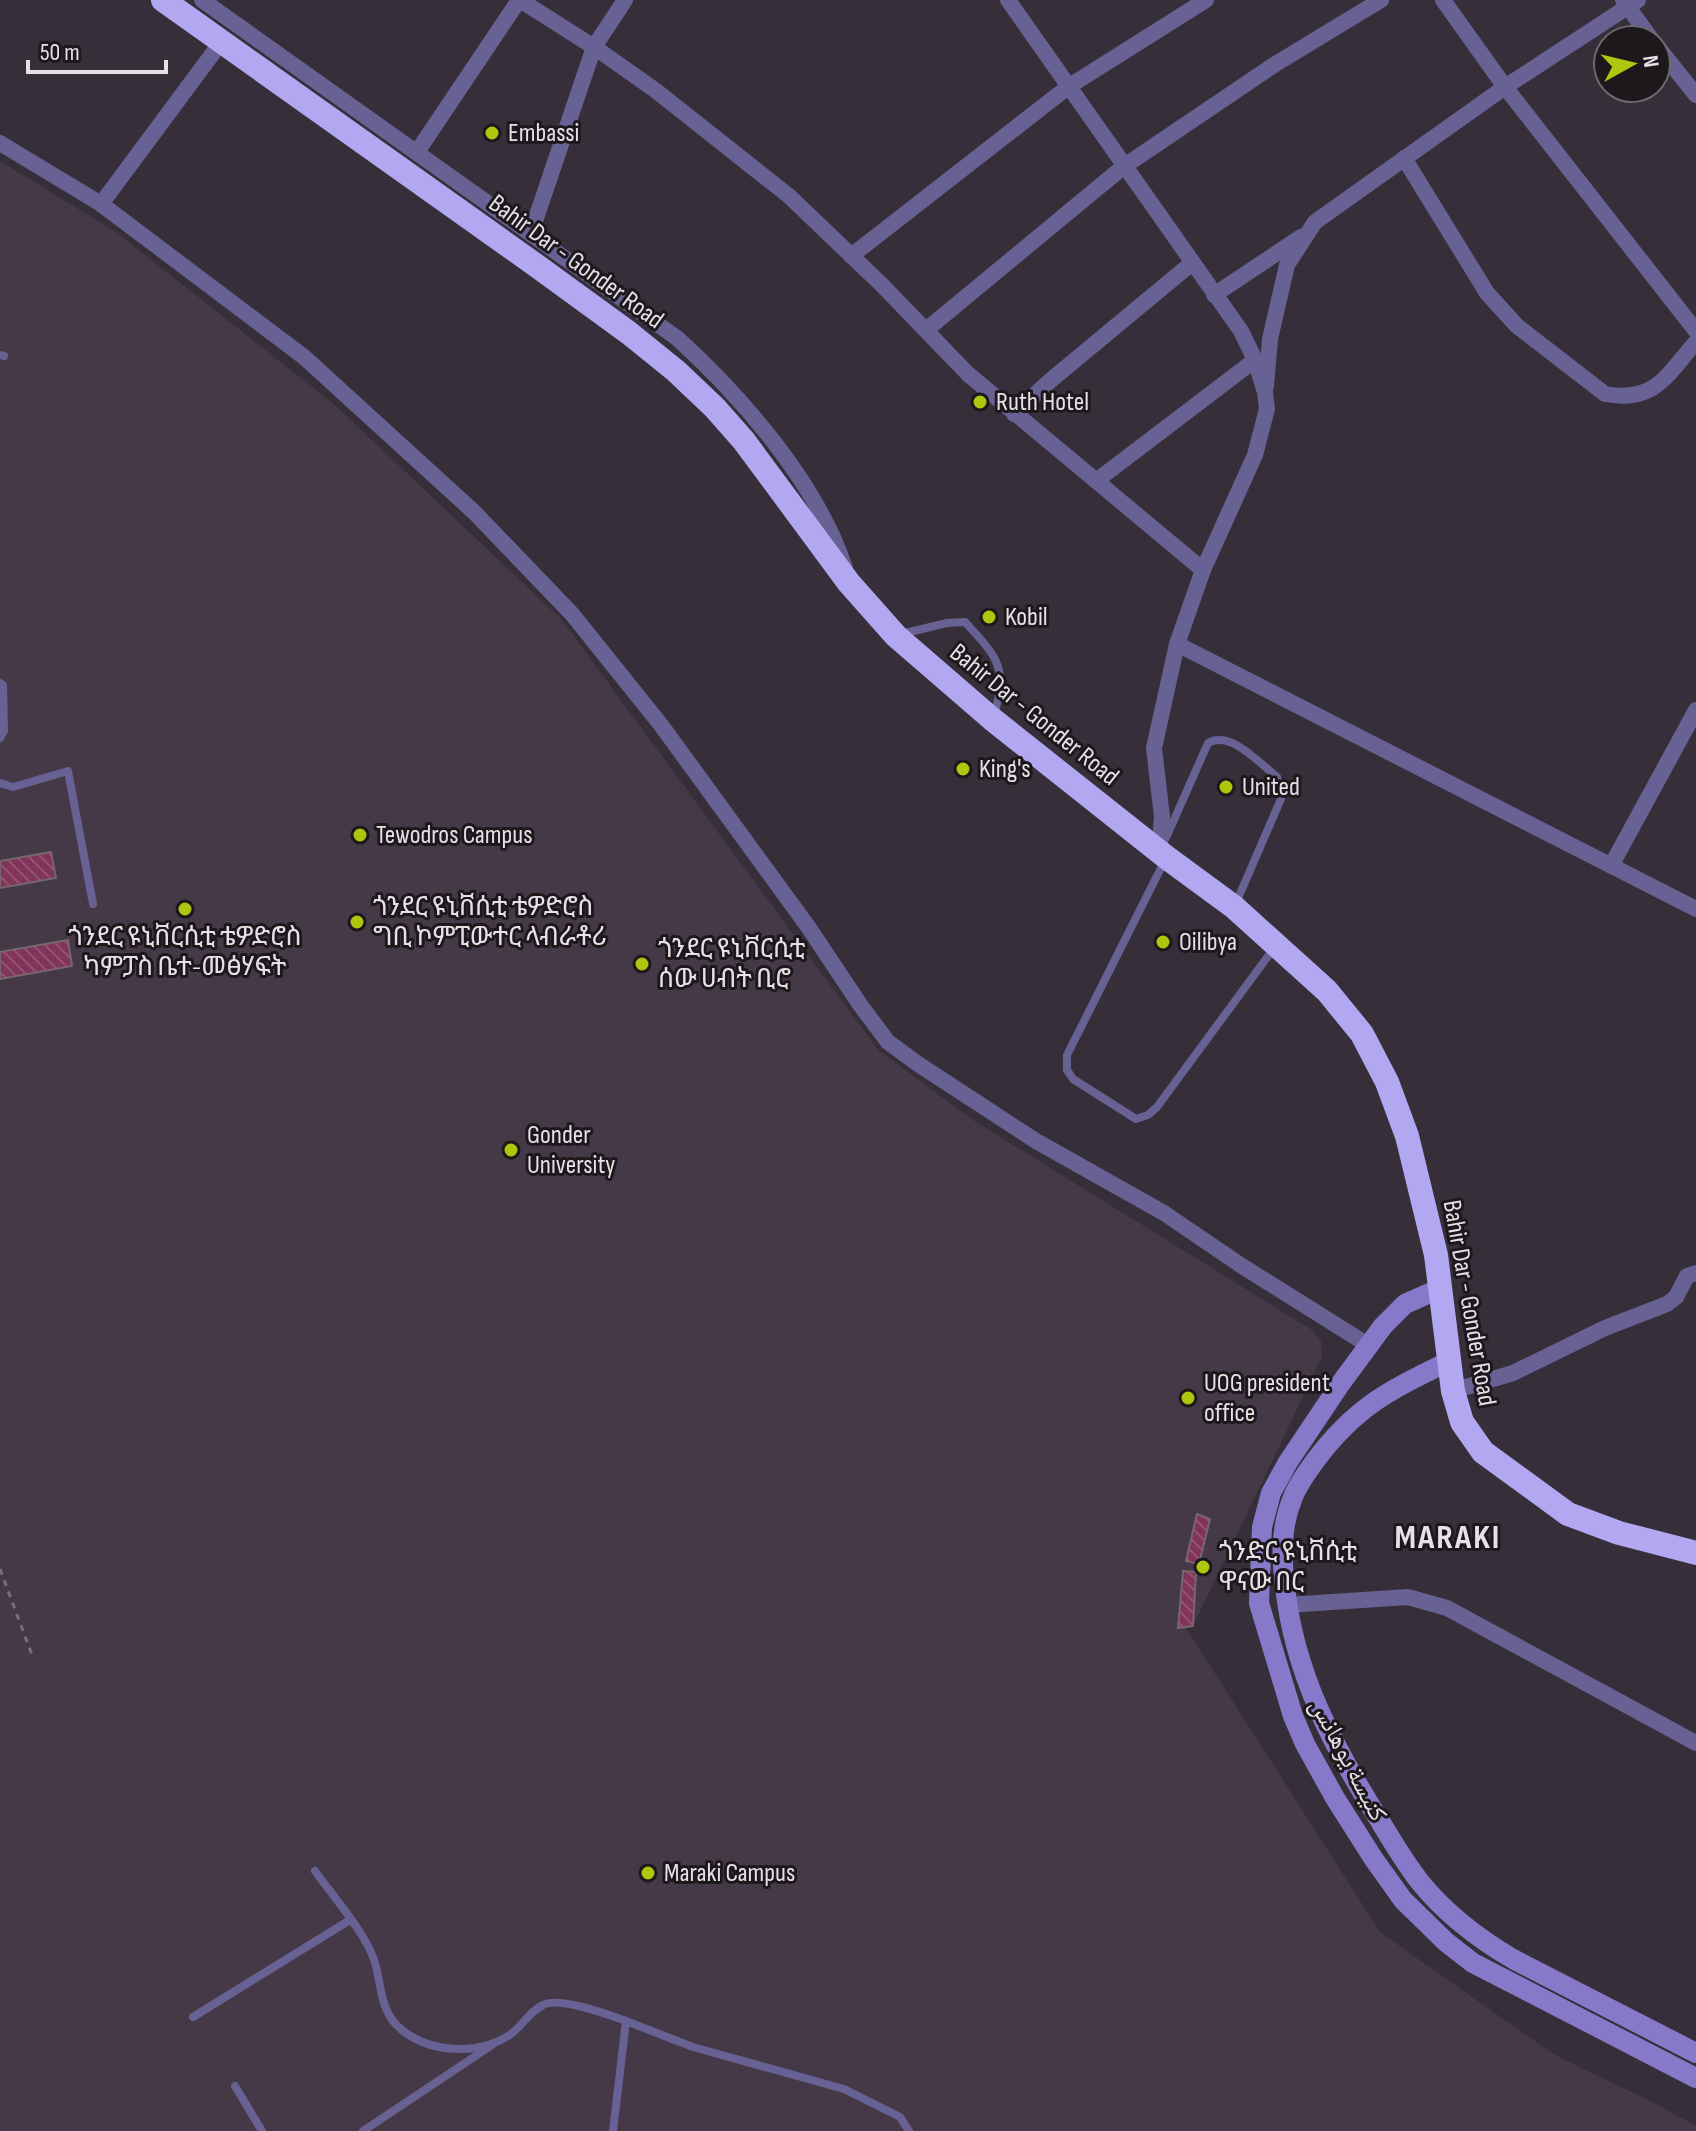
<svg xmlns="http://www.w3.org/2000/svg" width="1696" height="2131" viewBox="0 0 1696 2131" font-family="'Sofia Sans Condensed','Noto Naskh Arabic','Noto Sans Ethiopic',sans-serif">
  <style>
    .built { fill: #453947 }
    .building { fill: url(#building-back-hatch); stroke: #75676c; stroke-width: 2 }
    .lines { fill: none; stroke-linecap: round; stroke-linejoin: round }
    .path { stroke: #766f78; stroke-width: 3; stroke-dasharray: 6 6; stroke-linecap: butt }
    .lane { stroke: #686193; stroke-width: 8 }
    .street { stroke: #686193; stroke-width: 16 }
    .secondary { stroke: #8779ca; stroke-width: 20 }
    .highway { stroke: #b2a8f2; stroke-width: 24 }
    .poi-dot { fill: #adc60e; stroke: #1c181c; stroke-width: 3 }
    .labels { text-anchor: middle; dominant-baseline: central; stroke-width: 6; stroke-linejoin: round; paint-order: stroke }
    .poi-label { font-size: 26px; fill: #e6e1e7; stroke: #1c181c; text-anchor: start }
    .street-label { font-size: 26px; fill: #e6e1e7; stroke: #1c181c }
    .district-label { font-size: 34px; font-weight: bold; letter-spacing: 2px; fill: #e6e1e7; stroke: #1c181c }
  </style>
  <defs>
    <pattern id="building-back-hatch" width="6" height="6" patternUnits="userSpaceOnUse" patternTransform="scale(2)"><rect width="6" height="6" fill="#813459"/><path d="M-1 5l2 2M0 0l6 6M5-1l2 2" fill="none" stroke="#935171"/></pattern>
  </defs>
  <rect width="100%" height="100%" fill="#362e38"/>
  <path class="built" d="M0 161 116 232 335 405 562 620 878 1050 973 1120 1312 1330 1321 1341 1322 1357 1193 1626 1186 1628 1380 1932 1553 2054 1656 2104 1696 2126V2131H0Z"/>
  <g class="building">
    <path d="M51 852 56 878 0 888V861Z"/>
    <path d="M68 940 72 966 0 979V952Z"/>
    <path d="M1197 1514 1210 1519 1199 1564 1186 1561Z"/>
    <path d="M1183 1571 1196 1572 1193 1626 1178 1628Z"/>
  </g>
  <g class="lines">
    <path class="path" d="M0 1569 32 1655"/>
    <g class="lane">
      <path d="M0 355 4 356"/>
      <path d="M901 634 947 623 965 622C996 656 1009 667 994 715"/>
      <path d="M0 683 3 685 4 731 0 738"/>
      <path d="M0 783 13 787 68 771 93 904"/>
      <path d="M1166 838 1208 743C1231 730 1259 763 1277 777L1281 799 1236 903"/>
      <path d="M1164 862 1067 1055V1070L1073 1079 1136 1119 1148 1115 1157 1107 1274 948"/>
      <path d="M315 1871C332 1895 368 1936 375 1963 382 1987 380 2013 402 2030 432 2054 480 2055 511 2034 522 2026 530 2011 543 2005 559 1996 609 2015 626 2021"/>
      <path d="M193 2017 350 1920"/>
      <path d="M235 2086 262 2131"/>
      <path d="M363 2131 492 2045"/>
      <path d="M613 2131 626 2021 693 2047 844 2089 900 2117 909 2131"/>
    </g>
    <g class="street">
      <path d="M202 0 677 338C742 397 817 483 845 568"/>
      <path d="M520 0 594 47 655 90 789 196 881 284 968 374 1203 570"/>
      <path d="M1008 0 1241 331 1255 360 1265 392 1267 409 1255 455 1203 570 1177 644 1154 748 1162 817 1159 852"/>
      <path d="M1443 0 1505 87 1696 331"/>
      <path d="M1623 0 1652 40"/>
      <path d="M1656 45 1696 95"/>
      <path d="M0 143 101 204 304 357 474 512 572 614 661 725 809 928 861 1006 888 1042 918 1064 1036 1141 1164 1213 1242 1266 1368 1345"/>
      <path d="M417 152 519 0"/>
      <path d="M1404 158 1487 293 1517 326 1605 394C1655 403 1666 376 1696 342"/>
      <path d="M101 204 222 41"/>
      <path d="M531 233 594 47 625 0"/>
      <path d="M851 256 1068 87 1206 0"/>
      <path d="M1214 295 1301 237"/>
      <path d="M926 330 1123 167 1274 65 1381 0"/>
      <path d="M1266 386 1270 339 1287 265 1315 222 1505 87 1638 0"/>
      <path d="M1014 414 1051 380 1192 263"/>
      <path d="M1096 481 1255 360"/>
      <path d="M1177 644 1696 909"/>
      <path d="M1611 866 1696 710"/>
      <path d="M1453 1391 1513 1373 1605 1328 1667 1304 1676 1297 1687 1276 1696 1273"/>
      <path d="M1287 1605 1408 1597 1447 1608 1696 1743"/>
    </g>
    <g class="secondary">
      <path d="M1441 1288 1405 1304 1383 1326 1341 1383 1288 1462 1271 1493 1262 1527 1259 1603 1293 1716 1305 1744 1335 1798 1373 1858 1403 1900 1446 1942 1473 1963 1696 2078"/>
      <path d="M1450 1361C1392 1388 1355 1407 1315 1461 1307 1472 1298 1484 1293 1497 1281 1526 1281 1555 1285 1586 1294 1674 1334 1748 1380 1821 1392 1841 1405 1863 1420 1882 1445 1913 1479 1939 1513 1959L1696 2053"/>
    </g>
    <path class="highway" d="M163 0 537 266 629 333 676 371 715 408 744 441 849 583 896 636 992 719 1166 857 1234 907 1327 991 1362 1034 1387 1082 1407 1136 1436 1255 1453 1391 1462 1422 1483 1452 1568 1514 1619 1533 1696 1553"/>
  </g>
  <g class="poi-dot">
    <circle cx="492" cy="133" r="8"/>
    <circle cx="980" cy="402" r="8"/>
    <circle cx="989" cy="617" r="8"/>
    <circle cx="963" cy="769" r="8"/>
    <circle cx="1226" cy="787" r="8"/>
    <circle cx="360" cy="835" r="8"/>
    <circle cx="185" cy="909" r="8"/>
    <circle cx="357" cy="922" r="8"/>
    <circle cx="1163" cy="942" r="8"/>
    <circle cx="642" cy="964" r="8"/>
    <circle cx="511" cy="1150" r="8"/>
    <circle cx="1188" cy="1398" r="8"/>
    <circle cx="1203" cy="1567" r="8"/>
    <circle cx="648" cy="1873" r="8"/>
  </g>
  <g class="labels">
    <g class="poi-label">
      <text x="508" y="133">Embassi</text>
      <text x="996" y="402">Ruth Hotel</text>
      <text x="1005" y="617">Kobil</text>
      <text x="979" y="769">King's</text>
      <text x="1242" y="787">United</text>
      <text x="376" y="835">Tewodros Campus</text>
      <text x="373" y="907">ጎንደር ዩኒቨሲቲ ቴዎድሮስ<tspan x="373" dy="30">ግቢ ኮምፒውተር ላብራቶሪ</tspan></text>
      <text x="185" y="937" text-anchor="middle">ጎንደር ዩኒቨርሲቲ ቴዎድሮስ<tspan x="185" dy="30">ካምፓስ ቤተ-መፅሃፍት</tspan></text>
      <text x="1179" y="942">Oilibya</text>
      <text x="658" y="949">ጎንደር ዩኒቨርሲቲ<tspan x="658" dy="30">ሰው ሀብት ቢሮ</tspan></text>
      <text x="527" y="1135">Gonder<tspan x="527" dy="30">University</tspan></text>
      <text x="1204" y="1383">UOG president<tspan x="1204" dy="30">office</tspan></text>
      <text x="1219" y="1552">ጎንድር ዩኒቨሲቲ<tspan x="1219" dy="30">ዋናው በር</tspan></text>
      <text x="664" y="1873">Maraki Campus</text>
    </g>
    <g class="street-label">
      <text transform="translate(576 262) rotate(36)">Bahir Dar - Gonder Road</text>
      <text transform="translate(1034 715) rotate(39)">Bahir Dar - Gonder Road</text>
      <text transform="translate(1469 1303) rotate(80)">Bahir Dar - Gonder Road</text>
      <text transform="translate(1348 1760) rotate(62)">كنيسة يوهانس</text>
    </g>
    <g class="district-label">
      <text x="1448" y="1537">MARAKI</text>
    </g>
  </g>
  <g transform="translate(1632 64) rotate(82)"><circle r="38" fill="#1c181c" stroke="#6d686d" stroke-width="2"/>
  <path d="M0-6L14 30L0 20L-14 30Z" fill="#adc60e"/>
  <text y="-12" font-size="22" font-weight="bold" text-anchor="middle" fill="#e6e1e7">N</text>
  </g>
  <path d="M28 60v12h138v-12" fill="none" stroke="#e6e1e7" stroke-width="4"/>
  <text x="40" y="60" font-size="24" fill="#e6e1e7" stroke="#1c181c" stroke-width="6" paint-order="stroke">50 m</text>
</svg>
